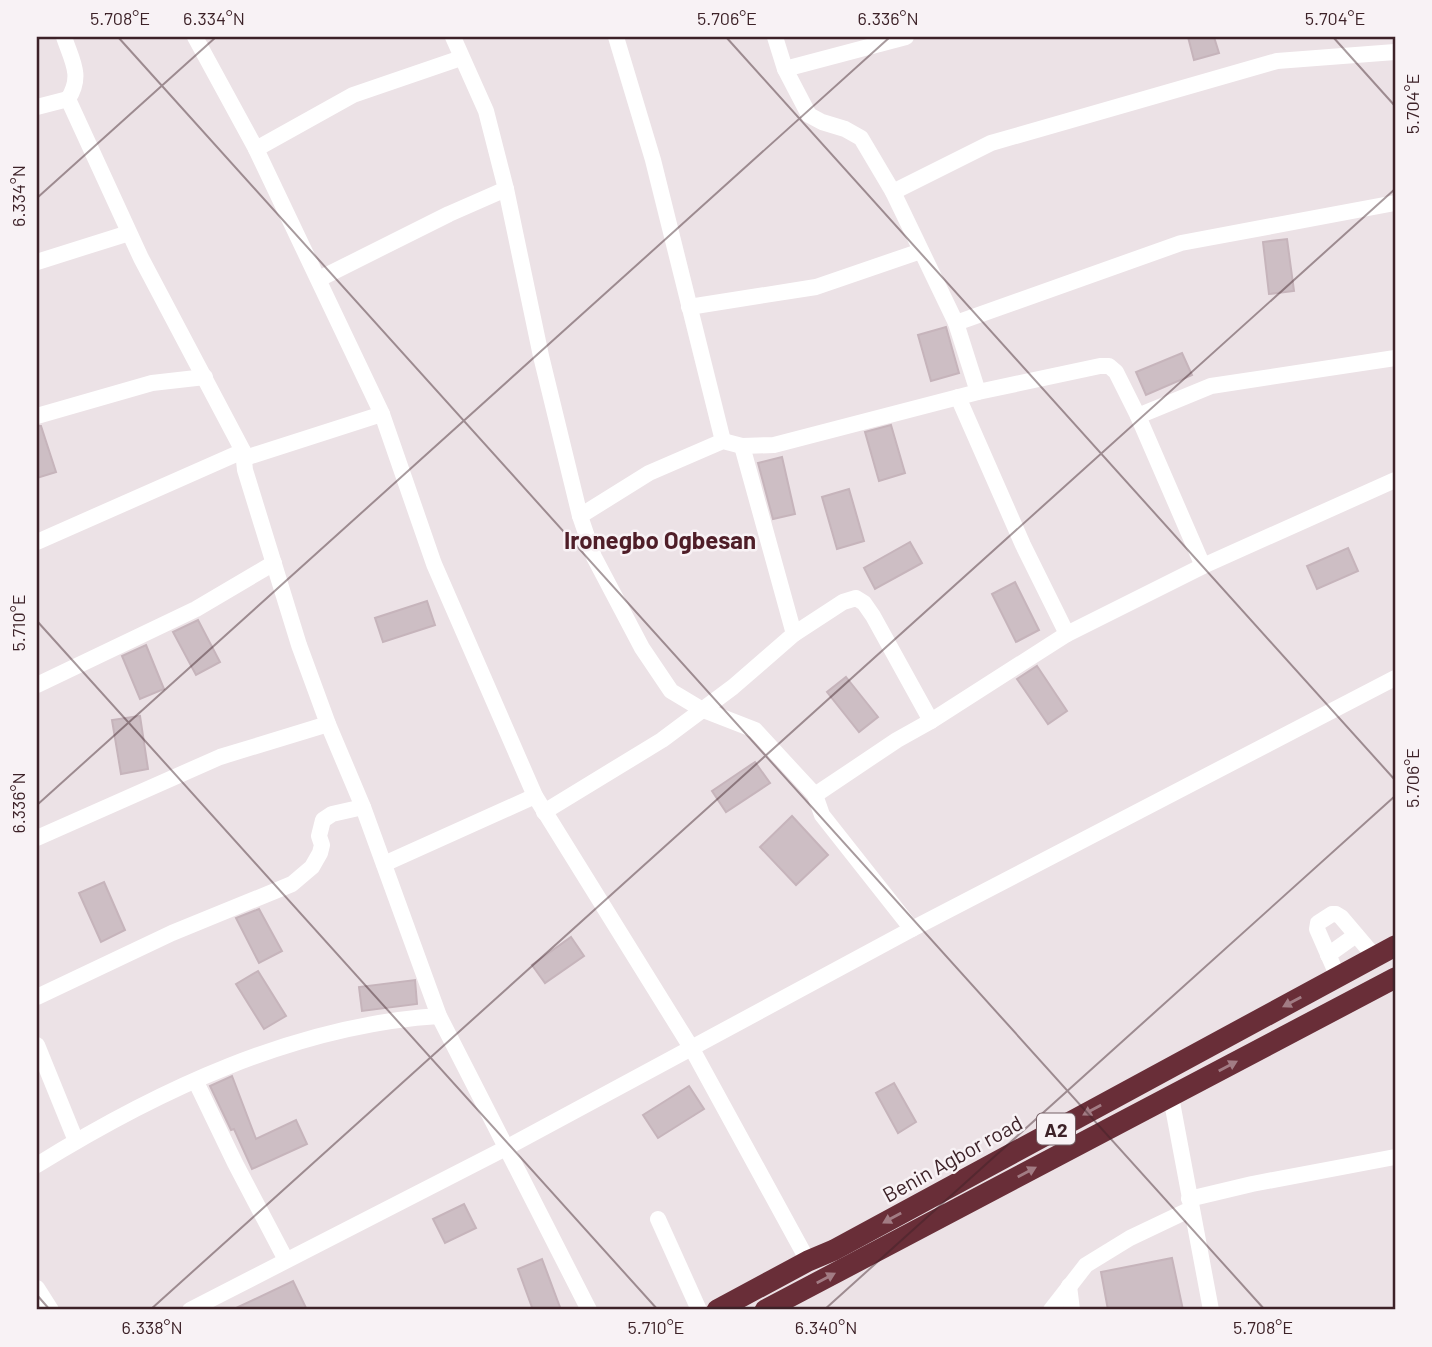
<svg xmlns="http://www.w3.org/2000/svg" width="1432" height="1347" viewBox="0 0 1432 1347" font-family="Barlow,sans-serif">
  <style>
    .building { fill: #cdbec4; stroke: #c6b4bb; stroke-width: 2 }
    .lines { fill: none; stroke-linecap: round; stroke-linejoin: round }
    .minor { stroke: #fff; stroke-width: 16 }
    .highway { stroke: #692e38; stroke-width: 21 }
    .oneway { fill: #a27c84 }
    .ticks { fill: none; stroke: #3d2228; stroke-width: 2; stroke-opacity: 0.45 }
    .labels { text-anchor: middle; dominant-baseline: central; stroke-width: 5; stroke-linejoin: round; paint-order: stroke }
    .shield { fill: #f8f2f5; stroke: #756066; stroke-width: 2 }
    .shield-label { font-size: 19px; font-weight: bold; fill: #3d2228 }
    .street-label { font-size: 21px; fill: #3d2228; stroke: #f8f2f5 }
    .quarter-label { font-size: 24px; font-weight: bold; fill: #4f1e28; stroke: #f8f2f5 }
    .neatline { fill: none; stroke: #3d2228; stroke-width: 2.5 }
    .ticks-label { font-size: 18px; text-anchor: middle; fill: #3d2228 }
  </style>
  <rect width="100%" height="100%" fill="#ece2e6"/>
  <g class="building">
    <path d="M1188 37H1214L1219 53 1194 60Z"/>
    <path d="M1287 239 1294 291 1269 294 1263 242Z"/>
    <path d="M946 327 959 373 931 381 918 335Z"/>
    <path d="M1182 353 1192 375 1146 395 1136 372Z"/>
    <path d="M891 425 905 473 879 481 865 432Z"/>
    <path d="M37 426H41L56 472 37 478Z"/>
    <path d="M782 457 795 514 773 519 758 463Z"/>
    <path d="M849 489 864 541 837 549 822 497Z"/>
    <path d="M910 542 922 563 875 589 864 568Z"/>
    <path d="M1348 548 1358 571 1317 589 1307 566Z"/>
    <path d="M1015 582 1039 630 1016 642 992 594Z"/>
    <path d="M427 601 435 625 383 642 375 618Z"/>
    <path d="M198 620 220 662 196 675 173 632Z"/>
    <path d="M146 645 164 689 140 699 122 656Z"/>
    <path d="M1037 666 1067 711 1048 724 1017 679Z"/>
    <path d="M846 677 878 717 859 732 827 692Z"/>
    <path d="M140 716 148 769 121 774 112 720Z"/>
    <path d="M755 762 770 783 726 812 712 791Z"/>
    <path d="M792 816 828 855 796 885 760 847Z"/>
    <path d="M104 882 125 930 101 942 79 893Z"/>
    <path d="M259 909 282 951 259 963 236 918Z"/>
    <path d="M571 937 584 956 545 983 532 965Z"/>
    <path d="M258 971 286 1016 264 1029 236 984Z"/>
    <path d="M415 980 417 1004 362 1011 359 987Z"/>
    <path d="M232 1076 256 1139 296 1120 307 1144 252 1169 234 1129 231 1130 210 1086Z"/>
    <path d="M894 1083 916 1122 898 1133 876 1093Z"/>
    <path d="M689 1086 704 1109 658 1138 643 1115Z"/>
    <path d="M464 1204 476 1228 445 1243 433 1219Z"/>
    <path d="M1172 1258 1183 1310H1108L1101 1272Z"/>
    <path d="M542 1259 561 1310H533L518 1269Z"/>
    <path d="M293 1281 307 1310H232Z"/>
  </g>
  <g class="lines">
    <g class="minor">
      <path d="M64 37C72 61 83 76 68 99L141 258 243 451 245 470 299 645 328 724 363 807 439 1016 589 1310"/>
      <path d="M195 37 256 149 382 414 434 564 535 796 692 1049 808 1261"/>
      <path d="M453 37 486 111 506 189 541 356 580 516 594 557 642 648 671 691 701 709 755 730 815 795 822 815 912 929"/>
      <path d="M616 37 653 160 723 441"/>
      <path d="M775 37 785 69 809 115 822 122 845 129 861 138 893 192 956 323 978 392"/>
      <path d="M785 69 906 37"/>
      <path d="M37 107 68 99"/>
      <path d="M256 149 353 95 461 58"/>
      <path d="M893 192 991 143 1277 61 1395 52"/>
      <path d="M37 262 129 233"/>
      <path d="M319 279 449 214 506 189"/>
      <path d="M689 307 816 287 921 251"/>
      <path d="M956 323 1181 243 1395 203"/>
      <path d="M958 397 1023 545 1067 634"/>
      <path d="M37 416 152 383 205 377"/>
      <path d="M1138 416 1211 386 1395 358"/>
      <path d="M742 446 794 634"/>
      <path d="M245 458 382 414"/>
      <path d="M580 516 649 473 723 441 742 446 774 445 978 392 1100 366H1109L1116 372 1138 416 1203 566"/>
      <path d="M37 542 243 451"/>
      <path d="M37 685 196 609 274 563"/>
      <path d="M815 795 897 740 931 721 1067 634 1203 566 1395 480"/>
      <path d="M544 812 662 740 733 687 794 634 843 602 856 598 864 603 873 616 931 721"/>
      <path d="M37 838 220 757 328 724"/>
      <path d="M384 864 535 796"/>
      <path d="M1328 955 1356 935"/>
      <path d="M1338 977 1317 929 1318 923 1332 914H1336L1341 917 1375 957"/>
      <path d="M37 997 172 933 292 884 312 867 320 853 322 845 319 836 323 820 332 814 363 807"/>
      <path d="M37 1045 76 1141"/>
      <path d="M196 1082 235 1163 286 1260"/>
      <path d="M1171 1097 1211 1310"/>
      <path d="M37 1165C158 1090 296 1025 439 1016"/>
      <path d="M1189 1199 1252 1184 1395 1157"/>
      <path d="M658 1219 699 1310"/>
      <path d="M1069 1286 1072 1310"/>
      <path d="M37 1288 51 1310"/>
      <path d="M190 1310 506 1148 912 929 1395 678"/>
      <path d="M1051 1310 1086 1265 1130 1238 1191 1209"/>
    </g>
    <g class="highway">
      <path d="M717 1310 808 1261 834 1250 1395 946"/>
      <path d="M765 1310 1395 978"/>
    </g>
  </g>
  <defs><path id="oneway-solid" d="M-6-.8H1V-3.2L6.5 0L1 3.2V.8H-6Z" transform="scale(1.75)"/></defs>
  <g class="oneway">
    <use href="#oneway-solid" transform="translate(1292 1002) rotate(152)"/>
    <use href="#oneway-solid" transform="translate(1228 1066) rotate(-28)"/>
    <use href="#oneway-solid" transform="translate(1092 1110) rotate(151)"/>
    <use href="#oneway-solid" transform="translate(1027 1172) rotate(-28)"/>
    <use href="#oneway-solid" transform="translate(892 1218) rotate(151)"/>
    <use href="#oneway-solid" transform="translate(826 1278) rotate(-28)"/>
  </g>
  <path class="ticks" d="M118 37 1265 1310M726 37 1395 780M1333 37 1395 106M37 198 216 37M37 621 658 1310M37 805 890 37M37 1295 50 1310M150 1310 1395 189M824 1310 1395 796"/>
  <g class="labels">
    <rect class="shield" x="1037" y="1113.5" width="38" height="31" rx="5"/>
    <g class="shield-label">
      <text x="1056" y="1129">A2</text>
    </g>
    <g class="street-label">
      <text transform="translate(952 1158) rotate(-29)">Benin Agbor road</text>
    </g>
    <g class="quarter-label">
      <text x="660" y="539">Ironegbo Ogbesan</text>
    </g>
  </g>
  <rect width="1432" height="1347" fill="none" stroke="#f8f2f5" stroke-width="77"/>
  <rect x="38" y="38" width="1356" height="1270" class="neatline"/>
  <g class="ticks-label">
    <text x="120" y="25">5.708°E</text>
    <text x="214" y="25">6.334°N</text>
    <text x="727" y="25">5.706°E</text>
    <text x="888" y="25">6.336°N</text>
    <text x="1335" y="25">5.704°E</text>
    <text transform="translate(1413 104) rotate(-90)" y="6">5.704°E</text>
    <text transform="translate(19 196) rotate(-90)" y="6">6.334°N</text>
    <text transform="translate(19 623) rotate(-90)" y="6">5.710°E</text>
    <text transform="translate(1413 778) rotate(-90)" y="6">5.706°E</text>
    <text transform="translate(19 803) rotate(-90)" y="6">6.336°N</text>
    <text x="152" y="1334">6.338°N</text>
    <text x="656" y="1334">5.710°E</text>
    <text x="826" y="1334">6.340°N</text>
    <text x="1263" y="1334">5.708°E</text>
  </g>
</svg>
